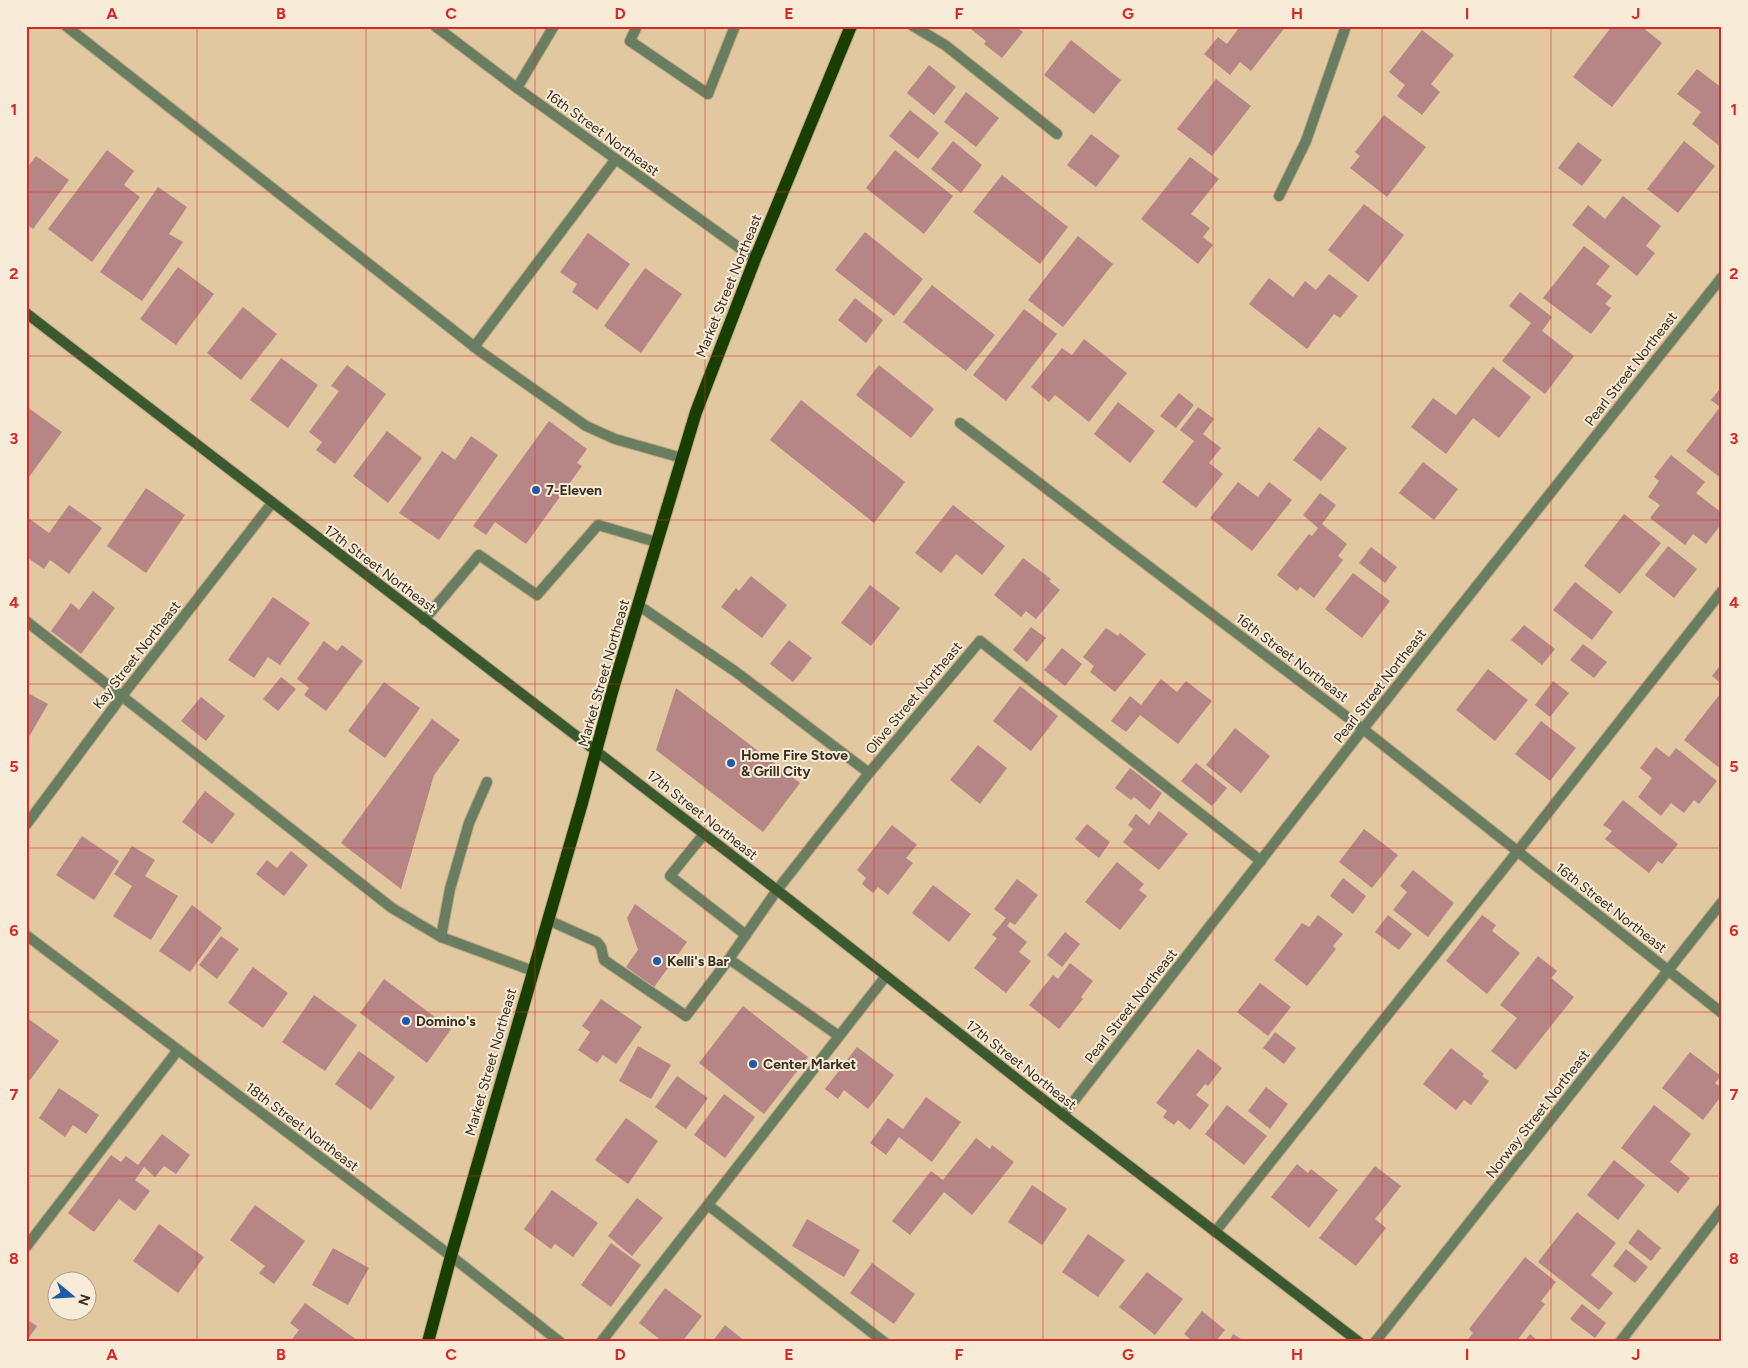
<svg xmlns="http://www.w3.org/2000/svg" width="1748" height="1368" viewBox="0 0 1748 1368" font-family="Figtree,sans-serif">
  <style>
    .building { fill: #b68586 }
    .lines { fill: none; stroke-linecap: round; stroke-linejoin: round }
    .lane-casing { stroke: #bda784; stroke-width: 12 }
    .street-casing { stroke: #bda784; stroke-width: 12 }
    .secondary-casing { stroke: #bda784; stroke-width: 12 }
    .primary-casing { stroke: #bda784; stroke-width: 14 }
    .lane { stroke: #697e61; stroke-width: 10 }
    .street { stroke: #697e61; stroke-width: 10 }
    .secondary { stroke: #3b592e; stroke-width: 10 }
    .primary { stroke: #193e03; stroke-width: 12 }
    .grid { fill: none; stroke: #d62828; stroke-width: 1; stroke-opacity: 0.55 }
    .poi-dot { fill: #1e5bac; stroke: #f8ebd7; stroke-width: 2 }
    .labels { text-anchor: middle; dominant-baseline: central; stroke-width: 4; stroke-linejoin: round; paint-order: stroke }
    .street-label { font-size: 14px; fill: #3a3020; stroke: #f8ebd7 }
    .poi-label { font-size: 14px; font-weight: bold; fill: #3a3020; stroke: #f8ebd7; text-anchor: start }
    .neatline { fill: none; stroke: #d62828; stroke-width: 2 }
    .grid-label { font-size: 16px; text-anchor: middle; font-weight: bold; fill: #d62828 }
  </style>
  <rect width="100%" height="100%" fill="#e2c8a0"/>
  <g class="building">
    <path d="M967 26H1016L1023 32 1002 58 984 44 986 41Z"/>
    <path d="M1240 26H1286L1251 71 1240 62 1230 75 1204 54 1218 37 1227 44Z"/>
    <path d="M1612 26H1641L1662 43 1612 107 1573 77Z"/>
    <path d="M1422 30 1454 55 1431 84 1440 92 1422 115 1397 96 1405 85 1389 72Z"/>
    <path d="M1071 40 1121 80 1094 114 1044 75Z"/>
    <path d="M929 65 956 87 934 115 907 93Z"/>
    <path d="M1697 69 1722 88V148L1692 124 1701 112 1677 94Z"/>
    <path d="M1216 79 1251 106 1212 156 1177 129Z"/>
    <path d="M966 92 999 118 976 147 944 122Z"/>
    <path d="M910 110 939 133 918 159 889 136Z"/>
    <path d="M1384 115 1426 147 1387 197 1350 168 1360 156 1355 152Z"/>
    <path d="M1091 134 1120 156 1096 187 1067 165Z"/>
    <path d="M953 141 982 165 961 193 931 169Z"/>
    <path d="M1684 141 1715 166 1678 213 1647 189Z"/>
    <path d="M1578 142 1602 160 1582 186 1558 168Z"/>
    <path d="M107 150 134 171 124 185 140 197 92 262 48 229Z"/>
    <path d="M895 150 953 196 924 234 866 188Z"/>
    <path d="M36 156 69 180 33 229 26 224V169Z"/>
    <path d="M1190 157 1219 179 1191 214 1210 228 1203 237 1213 245 1198 264 1141 219Z"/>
    <path d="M1002 175 1068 227 1040 264 973 212Z"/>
    <path d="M158 187 187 207 169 234 183 242 142 301 100 272Z"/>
    <path d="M1623 196 1661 226 1646 246 1655 253 1637 276 1572 225 1588 205 1605 219Z"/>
    <path d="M1364 204 1404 235 1368 282 1328 250Z"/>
    <path d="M865 232 923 279 894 316 835 270Z"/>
    <path d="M588 233 630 264 597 310 572 292 577 284 560 272Z"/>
    <path d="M1078 236 1113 264 1063 327 1028 300Z"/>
    <path d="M1584 246 1610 266 1596 284 1612 296 1605 304 1611 308 1591 334 1543 298Z"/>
    <path d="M178 267 214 294 176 345 140 319Z"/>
    <path d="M645 268 682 294 641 353 604 326Z"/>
    <path d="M1329 274 1358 296 1340 318 1334 314 1307 349 1249 304 1269 278 1293 297 1305 281 1316 290Z"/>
    <path d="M932 285 995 335 966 371 903 322Z"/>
    <path d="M1520 292 1552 317 1542 331 1574 356 1545 394 1502 361 1531 323 1509 306Z"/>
    <path d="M855 298 883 320 866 343 838 320Z"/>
    <path d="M243 307 277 334 241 380 207 353Z"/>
    <path d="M1024 309 1057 334 1006 401 973 375Z"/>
    <path d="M1084 339 1127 373 1089 422 1055 395 1049 402 1031 387 1062 348 1072 355Z"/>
    <path d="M281 358 318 385 288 428 250 400Z"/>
    <path d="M347 365 386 394 335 464 316 450 322 442 309 432 339 391 331 386Z"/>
    <path d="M879 365 934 409 911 438 856 395Z"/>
    <path d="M1493 367 1531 397 1499 438 1473 418 1446 454 1411 427 1433 398 1456 415Z"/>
    <path d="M1722 386V479L1686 451 1720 407 1711 400Z"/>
    <path d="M1179 393 1194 405 1176 428 1160 416Z"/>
    <path d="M801 400 905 482 874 523 770 440Z"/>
    <path d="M1118 402 1155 431 1130 463 1094 434Z"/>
    <path d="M27 407 62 432 26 481V408Z"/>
    <path d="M1198 407 1214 419 1203 434 1221 448 1209 463 1223 474 1196 508 1162 482 1194 441 1180 430Z"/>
    <path d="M549 421 587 449 577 463 582 466 526 544 495 522 486 535 473 526Z"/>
    <path d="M1319 427 1347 448 1321 481 1293 460Z"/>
    <path d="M387 431 422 458 388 503 353 476Z"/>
    <path d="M471 436 498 455 439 540 399 513 442 451 455 460Z"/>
    <path d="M1671 455 1705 482 1696 493 1722 513V523L1706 544 1693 534 1685 545 1650 518 1660 505 1648 497 1659 481 1654 477Z"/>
    <path d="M1423 462 1458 489 1434 520 1399 493Z"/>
    <path d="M1238 482 1258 497 1269 482 1292 500 1252 551 1210 518Z"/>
    <path d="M146 488 185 515 146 573 107 546Z"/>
    <path d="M1320 493 1336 505 1322 524 1347 544 1338 556 1343 560 1314 598 1300 587 1297 591 1277 575 1309 534 1312 536 1318 528 1303 515Z"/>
    <path d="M69 505 102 528 69 574 50 560 44 569 26 557V521L28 518 49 533Z"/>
    <path d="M953 505 1005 546 982 575 956 554 941 573 915 553Z"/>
    <path d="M1624 514 1661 543 1620 594 1584 566Z"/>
    <path d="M1668 546 1697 569 1674 598 1645 575Z"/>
    <path d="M1371 547 1397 567 1385 583 1359 563Z"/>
    <path d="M1023 558 1051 579 1049 581 1060 590 1036 619 1026 611 1021 617 994 595Z"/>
    <path d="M1353 573 1390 601 1362 638 1325 609Z"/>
    <path d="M751 576 787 605 762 638 721 607 736 588 739 591Z"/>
    <path d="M1575 582 1613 612 1592 640 1553 610Z"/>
    <path d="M870 585 900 608 871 646 841 623Z"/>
    <path d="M93 591 115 608 81 654 51 631 71 603 79 610Z"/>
    <path d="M273 597 310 623 280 665 268 657 254 678 228 660Z"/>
    <path d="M1524 625 1555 649 1542 665 1511 640Z"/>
    <path d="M1031 627 1046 638 1027 662 1013 650Z"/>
    <path d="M1106 628 1118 636 1120 633 1146 654 1115 692 1090 672 1094 666 1083 657Z"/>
    <path d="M789 640 812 658 793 682 770 664Z"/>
    <path d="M324 641 337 651 342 645 363 661 326 711 304 695 309 688 297 679Z"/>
    <path d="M1583 644 1607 662 1594 678 1570 660Z"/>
    <path d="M1062 648 1082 664 1065 686 1044 670Z"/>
    <path d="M1722 663V684L1712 676Z"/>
    <path d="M1488 669 1528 700 1495 741 1456 710Z"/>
    <path d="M281 677 296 689 278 711 263 699Z"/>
    <path d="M1161 679 1177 692 1186 681 1212 701 1178 744 1140 715 1126 732 1111 721 1130 696 1141 705Z"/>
    <path d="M1553 681 1569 693 1550 717 1535 705Z"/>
    <path d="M384 682 420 708 385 758 348 731Z"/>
    <path d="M1020 686 1058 716 1031 751 993 721Z"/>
    <path d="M676 688 800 783 763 832 656 750Z"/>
    <path d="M26 692 48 704 26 742Z"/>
    <path d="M1720 694 1722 695V770L1684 740Z"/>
    <path d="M201 697 225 716 206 741 181 721Z"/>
    <path d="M432 719 460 740 434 775 401 889 341 843Z"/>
    <path d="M1541 721 1576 748 1550 781 1515 754Z"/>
    <path d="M1235 728 1270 756 1241 793 1206 765Z"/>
    <path d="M978 745 1007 768 980 804 950 780Z"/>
    <path d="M1656 747 1669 757 1676 748 1717 781 1699 804 1694 800 1684 813 1671 803 1661 816 1638 797 1652 778 1640 768Z"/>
    <path d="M1196 763 1227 788 1212 806 1181 781Z"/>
    <path d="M1130 768 1162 793 1150 810 1134 797 1131 800 1115 788Z"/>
    <path d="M205 791 235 814 212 844 182 822Z"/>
    <path d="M1623 800 1678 844 1662 864 1658 861 1649 873 1605 839 1612 831 1603 825Z"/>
    <path d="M1159 811 1188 834 1159 870 1123 842 1133 829 1128 825 1136 814 1149 825Z"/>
    <path d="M1087 824 1110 842 1099 858 1075 839Z"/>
    <path d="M892 825 917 845 906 858 913 863 888 895 878 887 873 893 862 884 866 878 857 870Z"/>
    <path d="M1364 829 1398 855 1372 888 1339 862Z"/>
    <path d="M82 836 119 861 94 900 56 875Z"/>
    <path d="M132 846 155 860 145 876 178 896 151 940 113 916 132 886 114 874Z"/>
    <path d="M291 851 308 865 284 896 256 874 267 860 277 868Z"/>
    <path d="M1117 862 1144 884 1139 890 1147 896 1120 930 1085 902Z"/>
    <path d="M1413 870 1454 903 1428 937 1393 910 1407 892 1400 886Z"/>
    <path d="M1343 878 1366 896 1353 914 1330 896Z"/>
    <path d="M1017 879 1038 895 1015 925 1010 922 1007 926 1027 942 1019 952 1031 961 1006 993 974 968 997 938 992 935 1006 918 994 909Z"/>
    <path d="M933 885 971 914 949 942 912 913Z"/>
    <path d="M635 904 687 942 654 987 626 967 638 950 627 918Z"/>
    <path d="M192 905 222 928 190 972 159 951Z"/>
    <path d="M1318 915 1343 934 1333 946 1336 949 1307 986 1274 960 1302 923 1309 927Z"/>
    <path d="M1388 915 1412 934 1399 950 1375 932Z"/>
    <path d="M1482 915 1496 925 1492 931 1520 953 1487 994 1446 961Z"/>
    <path d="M1065 932 1080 944 1062 967 1047 955Z"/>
    <path d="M221 936 239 949 217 979 199 965Z"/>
    <path d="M1538 956 1557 971 1551 978 1574 997 1516 1070 1491 1051 1517 1018 1500 1005Z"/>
    <path d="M1070 963 1093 981 1081 997 1083 999 1059 1029 1029 1005 1053 975 1058 979Z"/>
    <path d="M253 967 288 993 263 1028 228 1003Z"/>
    <path d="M384 979 451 1029 427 1063 360 1013Z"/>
    <path d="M1260 983 1291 1007 1268 1036 1237 1012Z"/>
    <path d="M314 995 357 1025 325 1071 282 1042Z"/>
    <path d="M601 999 642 1027 616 1064 603 1055 597 1063 578 1050 590 1032 582 1026Z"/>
    <path d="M743 1006 808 1057 764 1114 699 1063Z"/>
    <path d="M26 1017 59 1041 30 1080 26 1077Z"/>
    <path d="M1275 1032 1296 1048 1284 1064 1263 1048Z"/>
    <path d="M638 1046 671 1065 651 1099 619 1081Z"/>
    <path d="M857 1047 894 1075 868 1109 844 1090 838 1099 825 1089Z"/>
    <path d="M1451 1048 1484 1074 1482 1076 1489 1081 1471 1105 1464 1100 1456 1110 1423 1084Z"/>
    <path d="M1198 1049 1222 1068 1208 1086 1205 1084 1196 1095 1209 1105 1190 1130 1178 1120 1174 1125 1163 1117 1167 1111 1156 1103Z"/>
    <path d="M359 1051 395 1077 371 1110 335 1084Z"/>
    <path d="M1690 1052 1721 1076 1715 1083 1722 1088V1095L1703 1120 1662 1088Z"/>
    <path d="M677 1076 708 1098 686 1129 655 1107Z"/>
    <path d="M1266 1087 1288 1104 1270 1129 1248 1111Z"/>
    <path d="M59 1088 99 1115 86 1134 73 1125 65 1137 39 1118Z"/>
    <path d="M724 1094 755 1117 725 1158 694 1135Z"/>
    <path d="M926 1097 961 1122 932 1162 899 1137 886 1155 870 1143 888 1118 903 1129Z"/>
    <path d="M1227 1105 1267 1136 1244 1165 1205 1134Z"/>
    <path d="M1654 1105 1691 1134 1670 1162 1690 1178 1678 1193 1621 1148Z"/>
    <path d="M626 1118 658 1141 628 1184 595 1160Z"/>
    <path d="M162 1134 190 1155 176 1174 164 1166 155 1177 144 1167 135 1180 150 1191 135 1211 119 1199 94 1232 68 1213 111 1155 121 1162 126 1156 138 1165Z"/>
    <path d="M976 1138 990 1149 992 1145 1014 1162 972 1215 944 1192 910 1235 892 1221 931 1171 943 1180Z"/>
    <path d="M1614 1160 1645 1185 1618 1220 1587 1195Z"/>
    <path d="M1297 1164 1308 1173 1311 1169 1338 1190 1309 1228 1271 1197Z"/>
    <path d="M1375 1166 1401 1186 1375 1219 1386 1228 1356 1266 1319 1238Z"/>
    <path d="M1032 1185 1067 1209 1042 1245 1008 1222Z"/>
    <path d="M552 1190 598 1223 573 1257 555 1244 551 1249 524 1229Z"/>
    <path d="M637 1198 663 1218 632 1256 608 1236Z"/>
    <path d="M255 1205 305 1241 274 1284 259 1273 265 1266 230 1240Z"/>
    <path d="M1577 1212 1616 1243 1591 1275 1613 1293 1599 1310 1538 1262Z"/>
    <path d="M807 1219 860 1250 844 1277 792 1246Z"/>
    <path d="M159 1224 204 1257 178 1293 133 1261Z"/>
    <path d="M1638 1229 1661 1248 1651 1261 1628 1243Z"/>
    <path d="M1088 1234 1125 1260 1098 1297 1062 1272Z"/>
    <path d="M611 1243 641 1265 611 1307 581 1285Z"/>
    <path d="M333 1248 369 1268 348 1305 312 1285Z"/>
    <path d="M1626 1249 1648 1267 1635 1283 1613 1266Z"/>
    <path d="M1525 1257 1556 1282 1541 1301 1545 1304 1516 1342H1466L1473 1333 1469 1329Z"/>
    <path d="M872 1263 915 1294 894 1324 850 1293Z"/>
    <path d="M1147 1272 1183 1299 1155 1335 1119 1307Z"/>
    <path d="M665 1288 702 1316 682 1342H663L639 1323Z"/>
    <path d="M305 1303 357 1340 356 1342H290L299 1330 290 1323Z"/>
    <path d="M1582 1304 1606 1323 1595 1338 1570 1319Z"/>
    <path d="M1202 1311 1225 1330 1215 1342H1194L1184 1334Z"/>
    <path d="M26 1319 37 1326 26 1342Z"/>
    <path d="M725 1325 746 1342H712Z"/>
    <path d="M1233 1334 1246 1342H1229Z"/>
    <path d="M1530 1334 1539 1342H1524Z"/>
  </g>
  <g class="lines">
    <g class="lane-casing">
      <g id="lane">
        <path d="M66 26 481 352 586 426 615 439 682 458"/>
        <path d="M637 26 630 41 708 94 735 26"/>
        <path d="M517 88 554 26"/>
        <path d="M474 347 615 160"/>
        <path d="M638 605 736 672 869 773"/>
        <path d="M424 620 479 555 537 595 598 525 656 542"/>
        <path d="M26 621 392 908 441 937 533 971"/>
        <path d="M980 641 1261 861"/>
        <path d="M704 834 670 876 746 935"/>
        <path d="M777 890 729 959 839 1036"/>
        <path d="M548 920 597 942 601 947 604 960 686 1016 729 959"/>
        <path d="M441 937 450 889 469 823 487 782"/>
        <path d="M708 1205 884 1342"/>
        <path d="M1215 1232 1517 852 1722 591"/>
        <path d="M26 1247 178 1050"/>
        <path d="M601 1342 886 976"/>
        <path d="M1620 1342 1722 1209"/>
      </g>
    </g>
    <g class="street-casing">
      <g id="street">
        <path d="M435 26 517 88 755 259"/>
        <path d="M913 26 945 45 1057 134"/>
        <path d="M1279 196 1306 141 1346 26"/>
        <path d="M960 423 1363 729 1722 1013"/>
        <path d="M26 825 122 696 272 503"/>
        <path d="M777 890 869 773 980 641"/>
        <path d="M26 935 451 1256 560 1342"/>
        <path d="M1063 1115 1363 729 1722 277"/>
        <path d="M1375 1342 1722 902"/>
      </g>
    </g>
    <g class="secondary-casing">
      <path id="secondary" d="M26 313 777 890 1063 1115 1359 1342"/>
    </g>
    <g class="primary-casing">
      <path id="primary" d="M428 1342 451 1256 582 803 612 692 696 412 755 259 851 26"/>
    </g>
    <use href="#lane" class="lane"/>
    <use href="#street" class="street"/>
    <use href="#secondary" class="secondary"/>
    <use href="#primary" class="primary"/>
  </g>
  <path class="grid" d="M197 26V1342M366 26V1342M535 26V1342M705 26V1342M874 26V1342M1043 26V1342M1213 26V1342M1382 26V1342M1551 26V1342M26 192H1722M26 356H1722M26 520H1722M26 684H1722M26 848H1722M26 1012H1722M26 1176H1722"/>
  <g class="poi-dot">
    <circle cx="536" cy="490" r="5"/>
    <circle cx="731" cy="763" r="5"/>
    <circle cx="657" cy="961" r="5"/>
    <circle cx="406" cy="1021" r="5"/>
    <circle cx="753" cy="1064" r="5"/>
  </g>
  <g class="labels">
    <g class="street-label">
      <text transform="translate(602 133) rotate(36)">16th Street Northeast</text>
      <text transform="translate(729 286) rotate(-68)">Market Street Northeast</text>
      <text transform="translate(1631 369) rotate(-52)">Pearl Street Northeast</text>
      <text transform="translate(380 569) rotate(37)">17th Street Northeast</text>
      <text transform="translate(137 655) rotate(-52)">Kay Street Northeast</text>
      <text transform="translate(1292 658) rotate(37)">16th Street Northeast</text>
      <text transform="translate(604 673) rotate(-74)">Market Street Northeast</text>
      <text transform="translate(1380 686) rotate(-52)">Pearl Street Northeast</text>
      <text transform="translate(914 698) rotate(-50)">Olive Street Northeast</text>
      <text transform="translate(702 815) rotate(38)">17th Street Northeast</text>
      <text transform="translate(1611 908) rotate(38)">16th Street Northeast</text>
      <text transform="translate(1131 1006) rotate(-52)">Pearl Street Northeast</text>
      <text transform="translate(491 1062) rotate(-74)">Market Street Northeast</text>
      <text transform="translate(1021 1065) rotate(38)">17th Street Northeast</text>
      <text transform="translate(1538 1114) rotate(-52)">Norway Street Northeast</text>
      <text transform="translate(302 1127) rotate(37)">18th Street Northeast</text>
    </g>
    <g class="poi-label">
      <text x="546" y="490">7-Eleven</text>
      <text x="741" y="755">Home Fire Stove<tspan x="741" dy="16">&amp; Grill City</tspan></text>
      <text x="667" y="961">Kelli's Bar</text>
      <text x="416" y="1021">Domino's</text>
      <text x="763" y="1064">Center Market</text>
    </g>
  </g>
  <rect width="1748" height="1368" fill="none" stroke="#f8ebd7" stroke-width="55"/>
  <g transform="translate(72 1296) rotate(108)"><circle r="24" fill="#f8ebd7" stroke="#aca08e"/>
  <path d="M0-4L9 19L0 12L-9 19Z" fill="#1e5bac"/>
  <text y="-8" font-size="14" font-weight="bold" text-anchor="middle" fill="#3a3020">N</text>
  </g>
  <rect x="28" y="28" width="1692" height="1312" class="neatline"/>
  <g class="grid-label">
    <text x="112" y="19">A</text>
    <text x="281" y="19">B</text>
    <text x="451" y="19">C</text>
    <text x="620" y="19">D</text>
    <text x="789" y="19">E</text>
    <text x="959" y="19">F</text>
    <text x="1128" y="19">G</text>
    <text x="1297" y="19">H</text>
    <text x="1467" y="19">I</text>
    <text x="1636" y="19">J</text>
    <text x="14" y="115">1</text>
    <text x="1734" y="115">1</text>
    <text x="14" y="279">2</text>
    <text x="1734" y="279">2</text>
    <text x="14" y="444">3</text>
    <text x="1734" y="444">3</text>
    <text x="14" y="608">4</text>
    <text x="1734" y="608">4</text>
    <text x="14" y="772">5</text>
    <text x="1734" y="772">5</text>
    <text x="14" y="936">6</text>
    <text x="1734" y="936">6</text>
    <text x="14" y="1100">7</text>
    <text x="1734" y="1100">7</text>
    <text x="14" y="1264">8</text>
    <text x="1734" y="1264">8</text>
    <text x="112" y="1360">A</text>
    <text x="281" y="1360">B</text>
    <text x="451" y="1360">C</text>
    <text x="620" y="1360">D</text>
    <text x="789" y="1360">E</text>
    <text x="959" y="1360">F</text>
    <text x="1128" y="1360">G</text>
    <text x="1297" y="1360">H</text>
    <text x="1467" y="1360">I</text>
    <text x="1636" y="1360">J</text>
  </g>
</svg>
